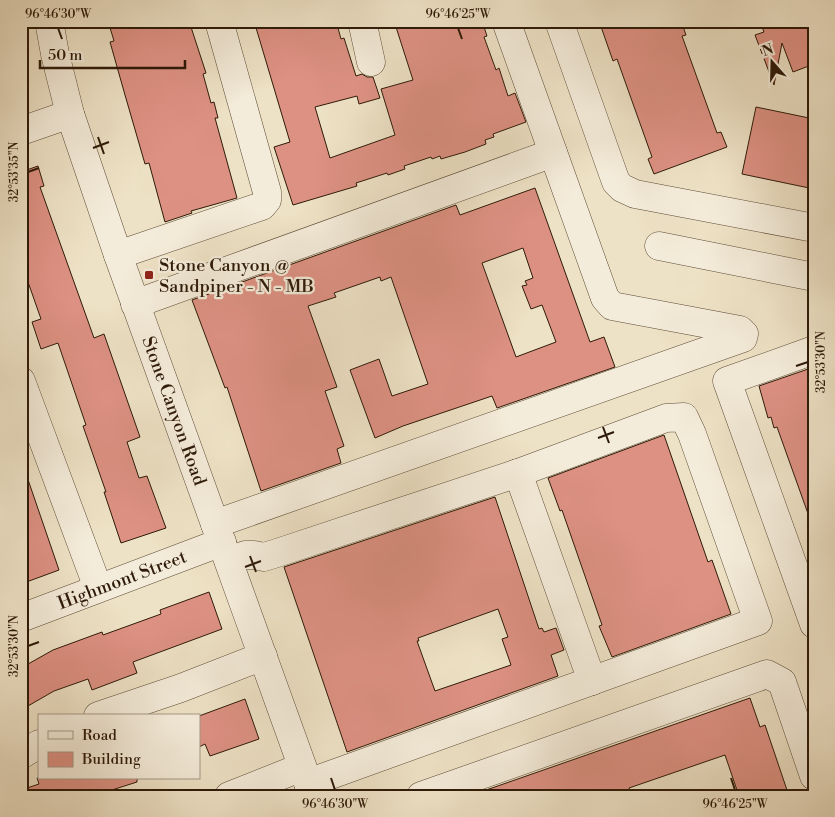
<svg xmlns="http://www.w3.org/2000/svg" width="835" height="817" viewBox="0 0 835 817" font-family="'Libre Bodoni',serif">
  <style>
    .building { fill: #dd9183; stroke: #2e1a08; fill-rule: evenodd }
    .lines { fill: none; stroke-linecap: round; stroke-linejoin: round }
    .minor-casing { stroke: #5e4c38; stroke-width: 29 }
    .minor { stroke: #f4ecda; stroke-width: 28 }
    .ticks { fill: none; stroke: #2e1a08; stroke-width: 2 }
    .poi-dot { fill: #8f2418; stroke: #f4ecda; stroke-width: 2 }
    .labels { text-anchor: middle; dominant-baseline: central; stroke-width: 4.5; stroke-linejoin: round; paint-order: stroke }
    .poi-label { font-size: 18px; fill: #2e1a08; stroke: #f4ecda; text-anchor: start }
    .street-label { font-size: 18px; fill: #2e1a08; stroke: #f4ecda }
    .neatline { fill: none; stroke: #2e1a08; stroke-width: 2 }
    .ticks-label { font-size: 12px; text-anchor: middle; fill: #2e1a08 }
  </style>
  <rect width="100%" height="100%" fill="#eee2c6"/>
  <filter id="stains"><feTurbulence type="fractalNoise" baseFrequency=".004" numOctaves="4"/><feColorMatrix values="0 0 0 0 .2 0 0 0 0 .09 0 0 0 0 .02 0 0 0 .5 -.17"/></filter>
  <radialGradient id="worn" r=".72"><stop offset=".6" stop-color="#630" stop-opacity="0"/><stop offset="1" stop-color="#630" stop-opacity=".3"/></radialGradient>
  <g class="building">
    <path d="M108 21H189L206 73 203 74 211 103 214 102 218 118H215L237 198 191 211 192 213 165 222 149 163 145 164 125 95 110 42 114 41Z"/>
    <path d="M254 21H336L341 39 344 38 356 76 362 74 367 77H373L380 98 359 104 357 96 315 107 330 158 395 135 381 89 413 80 395 24 405 21H482L487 36 484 37 496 70 499 68 508 96 515 93 526 122 493 134 494 137 485 140 486 144 465 152 441 159 440 156 432 159 431 157 404 166 405 169 388 175 387 173 356 183 357 186 293 205 274 147 290 142Z"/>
    <path d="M599 21H681L686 35 682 36 717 133 721 132 727 147 654 174 648 159 652 157 617 59 613 61Z"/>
    <path d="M774 21H814V64L793 72 782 43 774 85 755 35 764 32 762 27Z"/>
    <path d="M756 107 814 119V189L742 174Z"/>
    <path d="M38 166 44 186 40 187 94 338 104 334 140 437 127 442 139 478 147 476 166 528 121 543 104 492H106L83 426 86 425 58 343 41 349 32 322 41 319 28 282 21 284V172Z"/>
    <path d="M535 188 590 342 604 337 615 367 497 408 492 396 403 426 375 438 350 370 379 359 392 396 428 384 391 277 381 281 380 277 334 293 336 297 308 306 337 387 325 391 344 446 337 449 341 463 261 491 227 387 225 388 192 300 456 205 460 215ZM523 248 533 278 525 281 527 285 522 286 531 309 542 305 556 342 516 357 482 263Z"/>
    <path d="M814 367V522H811L777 427 774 428 771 417 768 418 759 386Z"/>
    <path d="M664 435 708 562 712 560 731 614 612 657 599 626 602 625 562 510 560 511 548 478Z"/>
    <path d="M21 465H23L59 570 21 584Z"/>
    <path d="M495 497 539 629 542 628 544 632 556 628 564 650 551 655 558 676 347 752 284 567ZM498 609 508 637 502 639 511 665 435 691 417 641H419L418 638Z"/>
    <path d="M209 592 222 629 133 662 137 673 92 690 88 679 54 691 21 710V668L53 650 102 632 103 635 161 614 160 610Z"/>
    <path d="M750 698 760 727 765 725 789 796H739L725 755 629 788 630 791 615 796H469Z"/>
    <path d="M245 699 259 739 210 756 205 744 199 747V716Z"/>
    <path d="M37 778H137V782L93 796H21V790L39 784Z"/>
  </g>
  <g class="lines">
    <g class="minor-casing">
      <g id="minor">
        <path id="s1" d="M49 21 55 54 70 114 118 255 313 796"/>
        <path d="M362 21 371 62"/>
        <path d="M559 21 616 182 622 188 635 194 814 228"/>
        <path d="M21 131 70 114"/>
        <path d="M659 246 814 277"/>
        <path d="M118 255 262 206 267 200V192L219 21"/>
        <path d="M135 304 553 153"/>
        <path d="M814 350 727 381 814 624"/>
        <path d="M21 381 98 588"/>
        <path d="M518 473 592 681"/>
        <path d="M215 524 743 338 744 334 740 330 612 306 605 298 506 21"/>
        <path d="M229 561 245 555H254L264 557 277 553 518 473 666 418 684 417 692 434 758 621 308 783"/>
        <path id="s2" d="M21 618 222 542"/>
        <path d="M98 716 181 688 263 656"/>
        <path d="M21 755 39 744"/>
        <path d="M229 796 302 767"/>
        <path d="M421 796 767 674 782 682 814 776"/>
      </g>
    </g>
    <use href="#minor" class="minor"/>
  </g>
  <path class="ticks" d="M58 28 62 39M458 28 462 39M98 137 104 154M93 148 109 142M28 172 39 168M796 366 808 362M603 427 609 443M598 438 614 432M250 556 256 572M245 567 261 561M28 646 39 642M331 778 335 790M731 778 735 790"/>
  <rect class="poi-dot" x="144" y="270" width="10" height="10" rx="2.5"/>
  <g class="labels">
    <g class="poi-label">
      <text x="159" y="265">Stone Canyon @<tspan x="159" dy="21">Sandpiper - N - MB</tspan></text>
    </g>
    <g class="street-label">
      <text stroke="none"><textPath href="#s1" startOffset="410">Stone Canyon Road</textPath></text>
      <text stroke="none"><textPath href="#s2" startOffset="108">Highmont Street</textPath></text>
    </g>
  </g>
  <rect width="835" height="817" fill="none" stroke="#eee2c6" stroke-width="55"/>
  <rect x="38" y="714" width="162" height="65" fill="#f4ecda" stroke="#a59886"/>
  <rect x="48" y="731" width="25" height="8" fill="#f4ecda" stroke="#a59886"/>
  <text x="82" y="740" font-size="15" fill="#2e1a08">Road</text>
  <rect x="48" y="752" width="25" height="15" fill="#dd9183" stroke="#a59886"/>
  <text x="82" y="764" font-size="15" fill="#2e1a08">Building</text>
  <g transform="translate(772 62) rotate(340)" stroke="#f4ecda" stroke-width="4" paint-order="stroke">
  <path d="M0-4L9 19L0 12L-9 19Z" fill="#2e1a08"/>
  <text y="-8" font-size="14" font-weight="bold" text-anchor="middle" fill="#2e1a08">N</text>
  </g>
  <path d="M40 60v8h145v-8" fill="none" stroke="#2e1a08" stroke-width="2.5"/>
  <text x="48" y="60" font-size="15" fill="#2e1a08" stroke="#f4ecda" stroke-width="4" paint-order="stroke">50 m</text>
  <rect x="28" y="28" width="780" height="762" class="neatline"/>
  <g class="ticks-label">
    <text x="58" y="18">96°46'30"W</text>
    <text x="458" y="18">96°46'25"W</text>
    <text transform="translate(14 172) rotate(-90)" y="4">32°53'35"N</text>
    <text transform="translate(821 362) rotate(-90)" y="4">32°53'30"N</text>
    <text transform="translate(14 646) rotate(-90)" y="4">32°53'30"N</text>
    <text x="335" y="808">96°46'30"W</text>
    <text x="735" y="808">96°46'25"W</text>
  </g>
  <rect width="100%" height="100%" filter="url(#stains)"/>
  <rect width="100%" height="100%" fill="url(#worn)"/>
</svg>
